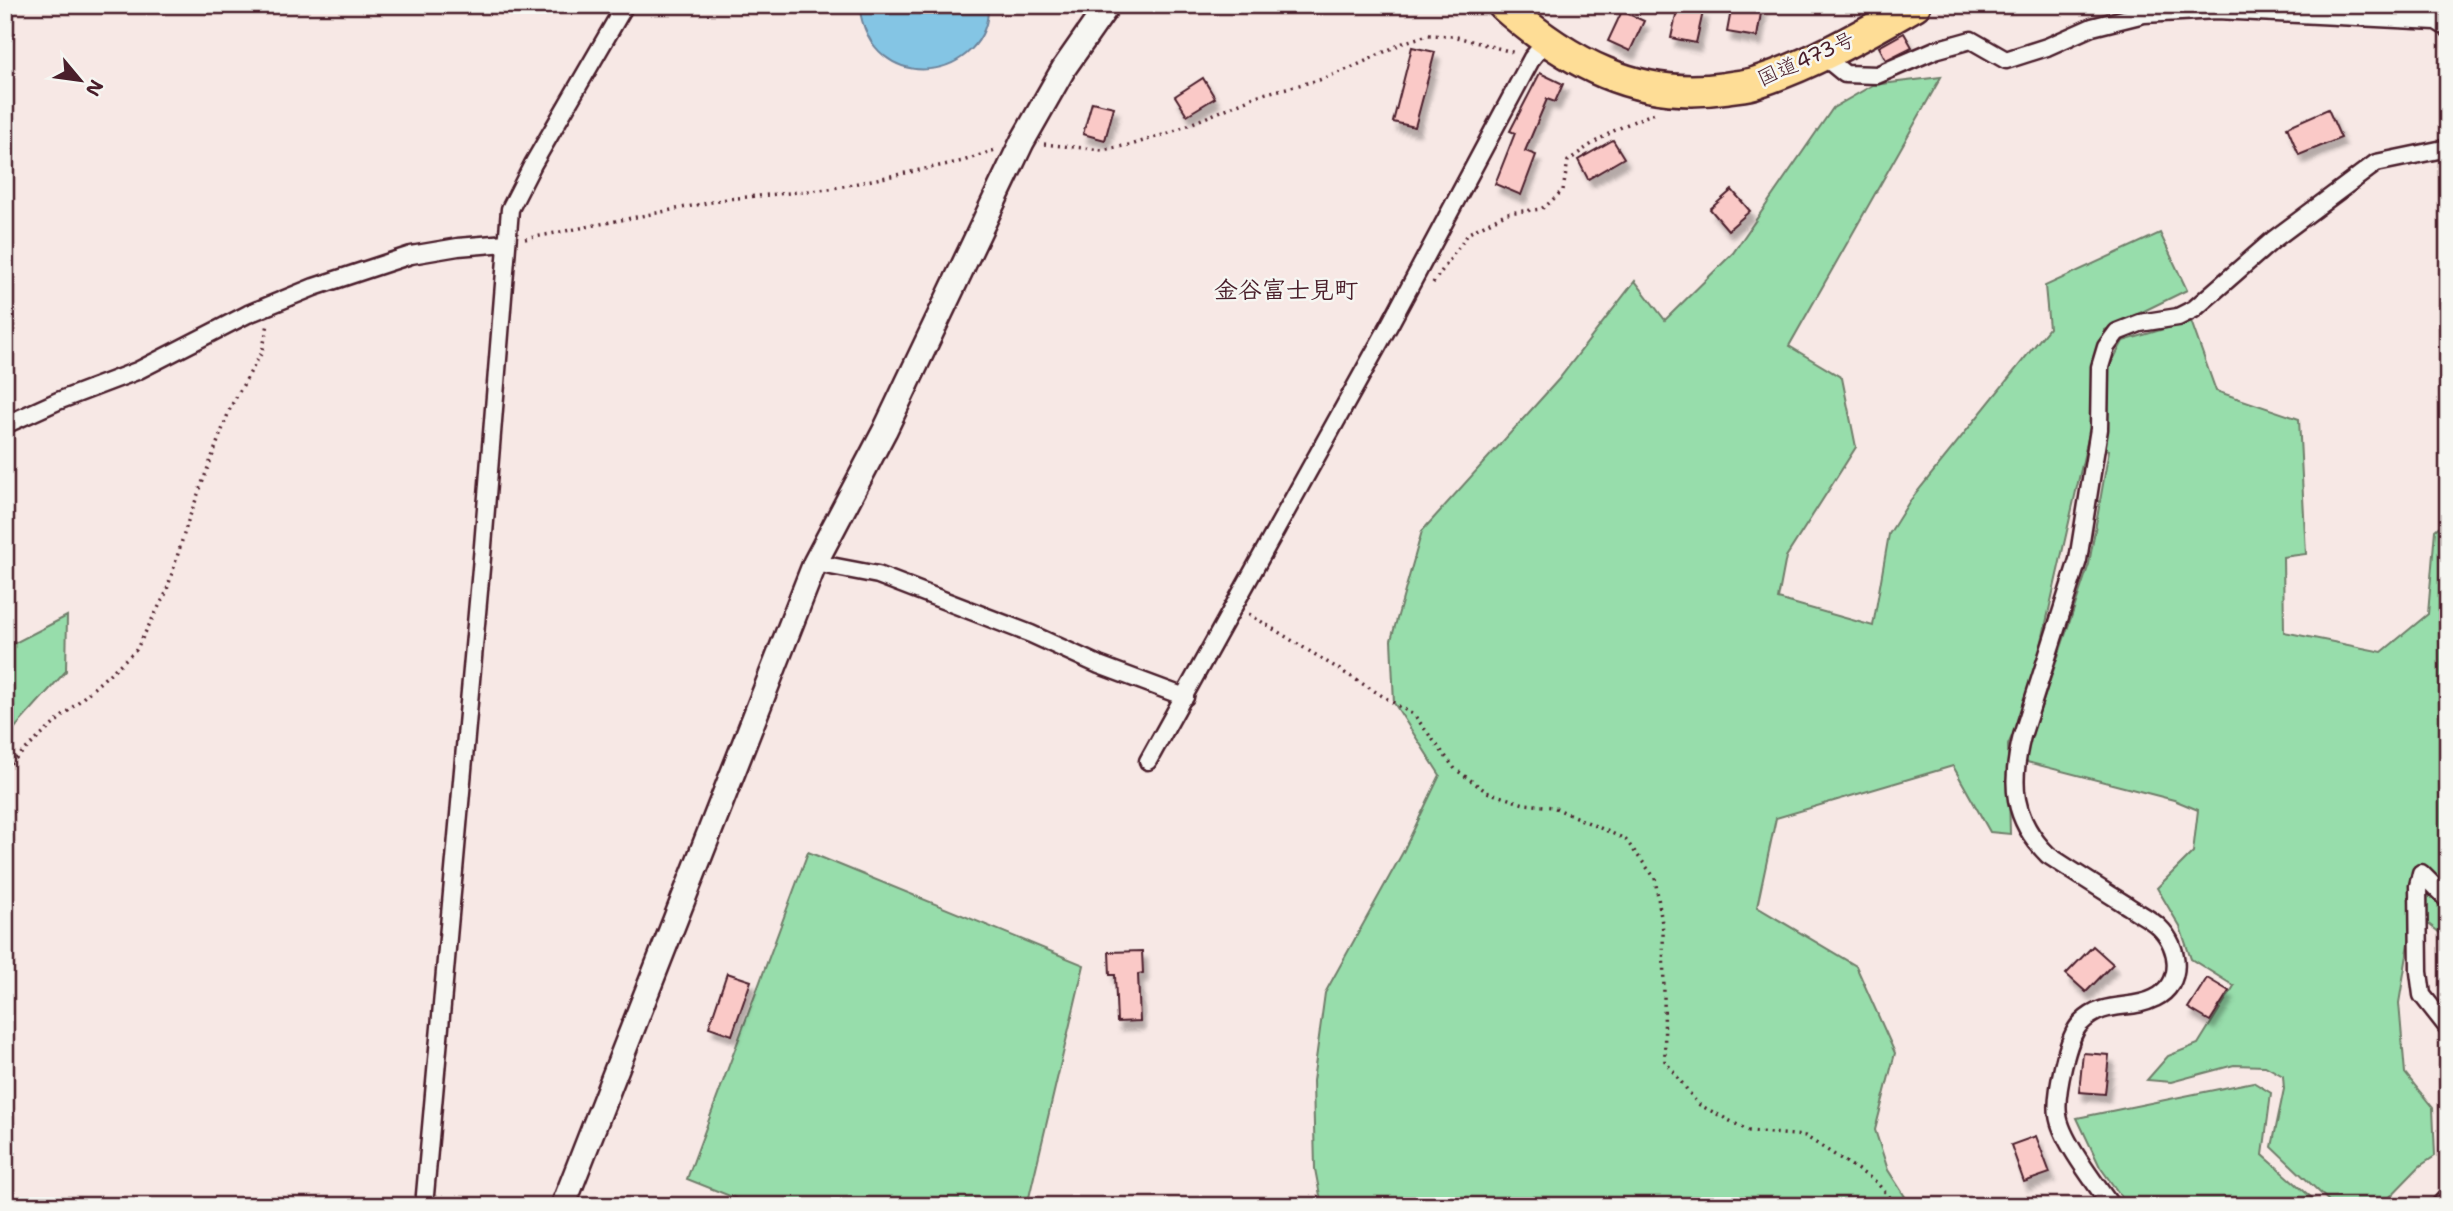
<svg xmlns="http://www.w3.org/2000/svg" width="2453" height="1211" viewBox="0 0 2453 1211" font-family="'Shantell Sans','Klee One',sans-serif">
  <style>
    .green { fill: #97ddab; stroke: #707e6b; stroke-width: 2 }
    .water { fill: #84c5e4; stroke: #6d839a; stroke-width: 2 }
    .building { fill: #fac9c7; stroke: #4a1f2b; stroke-width: 2; filter: url(#shadow) }
    .lines { fill: none; stroke-linecap: round; stroke-linejoin: round }
    .street-casing { stroke: #4a1f2b; stroke-width: 21 }
    .secondary-casing { stroke: #4a1f2b; stroke-width: 28 }
    .highway-casing { stroke: #4a1f2b; stroke-width: 35 }
    .path { stroke: #4a1f2b; stroke-width: 3.5; stroke-dasharray: 2 5; stroke-linecap: butt }
    .street { stroke: #f6f6f2; stroke-width: 16 }
    .secondary { stroke: #f6f6f2; stroke-width: 23 }
    .highway { stroke: #fedd96; stroke-width: 30 }
    .labels { text-anchor: middle; dominant-baseline: central; stroke-width: 5; stroke-linejoin: round; paint-order: stroke }
    .street-label { font-size: 21px; fill: #4a1f2b; stroke: #f6f6f2 }
    .quarter-label { font-size: 24px; font-weight: bold; fill: #4a1f2b; stroke: #f6f6f2 }
  </style>
  <defs>
    <filter id="shadow"><feDropShadow dx="4.5" dy="8" stdDeviation="2" flood-color="#0004"/></filter>
  </defs>
  <rect width="100%" height="100%" fill="#f7e8e5"/>
  <filter id="ink" filterUnits="userSpaceOnUse"><feTurbulence type="fractalNoise" baseFrequency=".0143" numOctaves="2"/><feDisplacementMap in="SourceGraphic" scale="14" xChannelSelector="R" yChannelSelector="G"/><feConvolveMatrix kernelMatrix="1 2 1 2 8 2 1 2 1" color-interpolation-filters="sRGB"/></filter>
  <g filter="url(#ink)">
    <g class="green">
      <path d="M1941 77 1789 346 1842 378 1856 447 1786 557 1778 599 1873 626 1889 534 1909 502 2049 328 2045 286 2160 233 2187 290 2105 330 2089 434 2029 698 2008 745 2010 834 1990 832 1953 766 1776 818 1757 907 1856 966 1895 1053 1875 1130 1888 1170 1911 1206H1322L1315 1169 1313 1081 1325 993 1403 852 1440 775 1394 703 1391 640 1422 531 1559 379 1635 281 1665 320 1733 253 1833 108 1873 85Z"/>
      <path d="M2191 321 2216 391 2299 419 2306 554 2283 557 2284 632 2382 652 2428 614 2435 530 2448 519V943L2444 936 2414 913 2399 1003 2405 1073 2433 1108 2435 1156 2420 1166 2381 1206H2334L2272 1147 2284 1089 2283 1076 2265 1066 2234 1065 2171 1082 2147 1080 2168 1056 2198 1044 2234 986 2191 959 2180 927 2157 888 2193 852 2198 810 2174 800 2023 761 2089 564 2109 450 2103 448 2106 373 2123 341Z"/>
      <path d="M67 616 66 671 5 739V648Z"/>
      <path d="M808 852 1084 965 1027 1206H755L687 1179Z"/>
      <path d="M2253 1082 2271 1093 2263 1155 2321 1206H2128L2100 1167 2077 1118Z"/>
    </g>
    <path class="water" d="M859 5H988C991 79 871 102 859 5Z"/>
    <g class="building">
      <path d="M1732 5 1762 7 1757 37 1727 32Z"/>
      <path d="M1678 6 1703 12 1696 43 1671 38Z"/>
      <path d="M1622 11 1644 21 1630 51 1608 41Z"/>
      <path d="M1904 33 1912 47 1886 60 1879 47Z"/>
      <path d="M1412 47 1435 52 1415 127 1393 122Z"/>
      <path d="M1540 73 1563 84 1555 102 1547 99 1525 151 1536 155 1521 195 1495 184 1515 133 1510 131Z"/>
      <path d="M1203 78 1215 98 1187 115 1175 96Z"/>
      <path d="M1092 102 1114 107 1105 140 1083 134Z"/>
      <path d="M2328 109 2341 138 2299 155 2287 127Z"/>
      <path d="M1613 140 1624 158 1588 179 1578 160Z"/>
      <path d="M1732 190 1750 211 1728 230 1710 209Z"/>
      <path d="M2093 946 2113 964 2086 992 2066 974Z"/>
      <path d="M1142 951 1143 973 1138 974 1140 1021 1117 1022 1115 975H1110L1109 952Z"/>
      <path d="M727 973 751 981 732 1035 709 1027Z"/>
      <path d="M2207 978 2229 991 2210 1021 2188 1008Z"/>
      <path d="M2083 1053 2109 1055 2105 1094 2079 1092Z"/>
      <path d="M2036 1136 2050 1173 2024 1182 2011 1145Z"/>
    </g>
    <g class="lines">
      <g class="street-casing">
        <g id="street">
          <path d="M1823 56 1845 74 1877 75 1935 50 1971 40 2006 60 2047 47 2092 27 2144 14 2217 10 2436 21 2448 28"/>
          <path d="M5 425 58 401 137 371 248 314 314 287 411 255 458 247 506 243"/>
          <path d="M815 563 878 575 1031 634 1099 665 1185 697"/>
          <path d="M1148 761 1391 322 1532 58 1547 40"/>
          <path d="M2448 900 2421 873 2418 886 2419 972 2422 995 2448 1028"/>
          <path d="M424 1206 483 546 510 209 533 164 625 5"/>
          <path d="M2111 1206C2096 1184 2061 1140 2058 1115 2055 1096 2067 1036 2081 1023 2105 999 2130 1011 2155 998 2184 984 2180 947 2159 927 2151 919 2138 913 2128 906 2101 889 2074 872 2048 855 2012 819 2010 783 2022 736L2078 560 2099 429 2100 367 2106 347 2117 332 2140 323 2178 317 2194 309 2273 240 2376 163 2448 148"/>
          <path d="M2439 1206 2448 1196"/>
        </g>
      </g>
      <g class="secondary-casing">
        <path id="secondary" d="M563 1206 815 563 885 430 1022 142 1064 68 1108 5"/>
      </g>
      <g class="highway-casing">
        <path id="highway" d="M1503 5C1567 62 1637 101 1725 88 1736 86 1747 86 1757 82 1813 64 1864 34 1915 5"/>
      </g>
      <g class="path">
        <path d="M1044 144 1102 150 1134 144 1169 133 1259 95 1319 80 1353 67 1405 42 1428 35 1453 36 1516 53"/>
        <path d="M525 239 727 199 829 189 963 161 995 150"/>
        <path d="M1433 283 1469 233 1507 213 1541 209 1547 205 1563 190 1568 161C1597 139 1621 125 1655 113"/>
        <path d="M1249 614 1415 716 1455 769 1487 792 1524 804 1553 807 1625 839 1655 878 1663 930 1665 1061 1698 1104 1749 1131 1805 1136 1874 1180 1898 1206"/>
        <path d="M5 768 136 650 166 593 188 521 231 406 262 352 268 324"/>
      </g>
      <use href="#street" class="street"/>
      <use href="#secondary" class="secondary"/>
      <use href="#highway" class="highway"/>
    </g>
  </g>
  <g class="labels">
    <g class="street-label">
      <text transform="translate(1806 59) rotate(-24)">国道473号</text>
    </g>
    <g class="quarter-label">
      <text x="1286" y="290">金谷富士見町</text>
    </g>
  </g>
  <rect width="2453" height="1211" fill="none" stroke="#f6f6f2" stroke-width="28"/>
  <rect x="14" y="14" width="2425" height="1183" fill="none" stroke="#4a1f2b" stroke-width="2.5" filter="url(#ink)"/>
  <g transform="translate(80 80) rotate(119)" stroke="#f6f6f2" stroke-width="5" paint-order="stroke">
  <path d="M0-5L12 26L0 18L-12 26Z" fill="#4a1f2b"/>
  <text y="-10" font-size="19" font-weight="bold" text-anchor="middle" fill="#4a1f2b">N</text>
  </g>
</svg>
